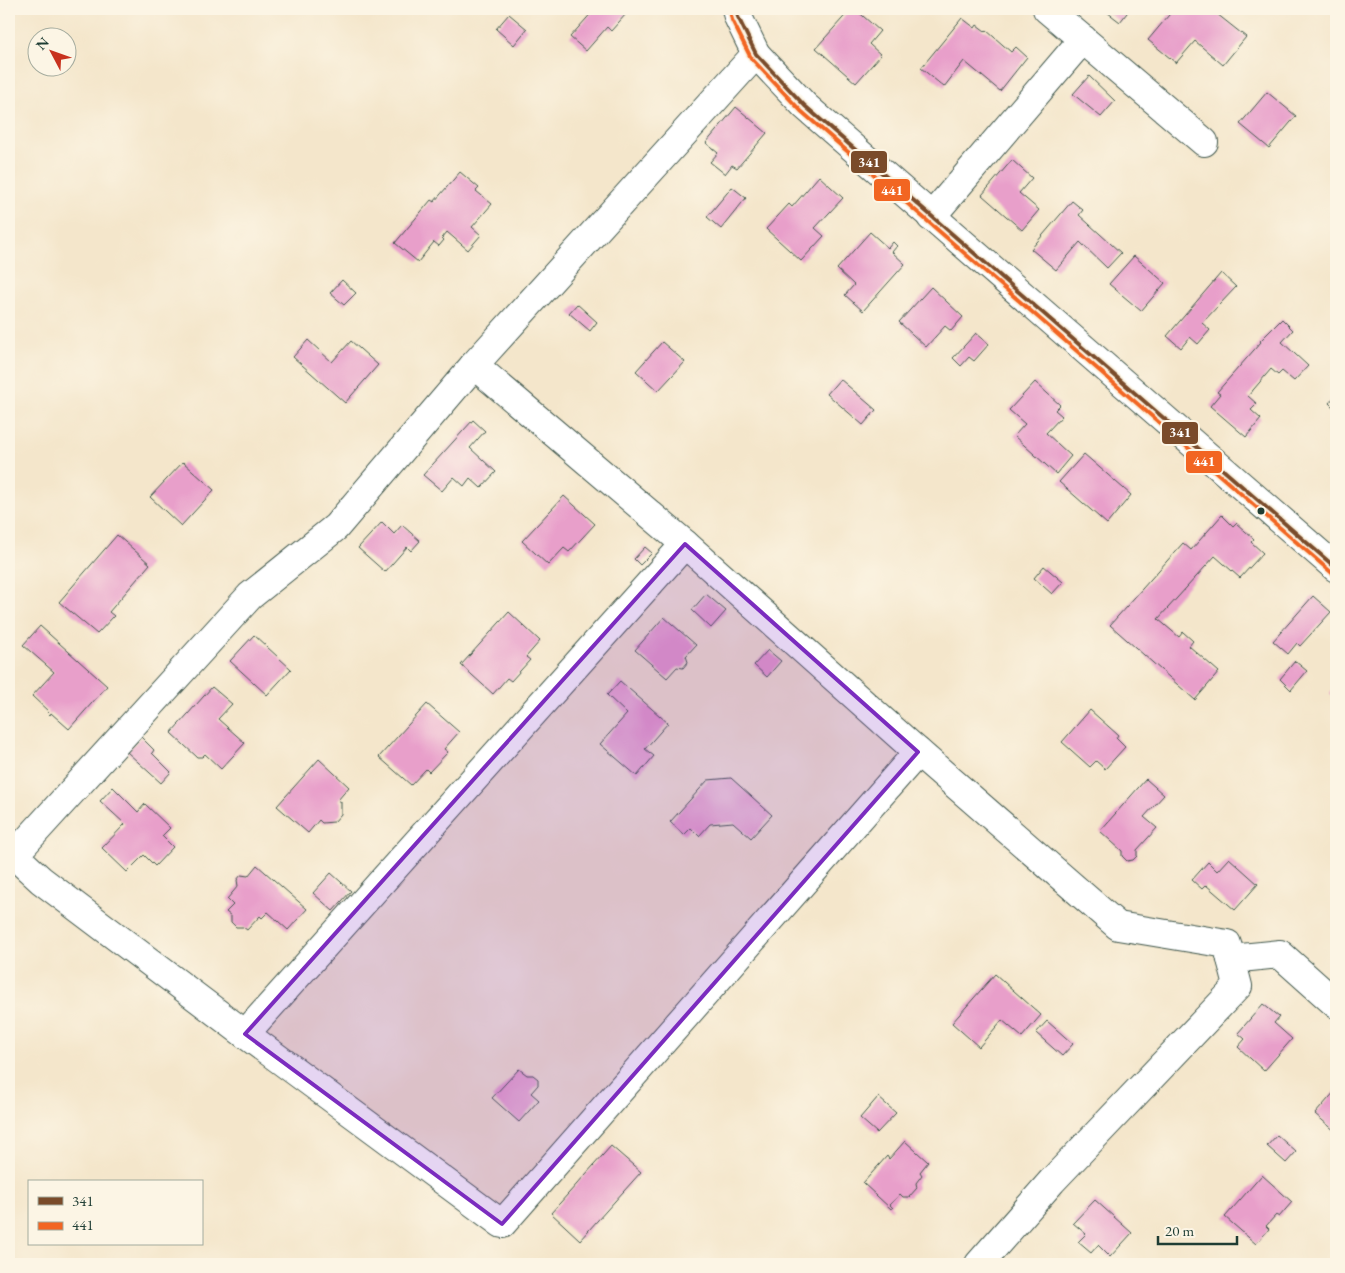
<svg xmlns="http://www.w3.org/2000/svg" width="1345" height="1273" viewBox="0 0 1345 1273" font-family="'EB Garamond',serif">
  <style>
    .building { fill: #e89fca }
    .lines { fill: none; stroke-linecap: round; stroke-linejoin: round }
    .minor-casing { stroke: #3f564b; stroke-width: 30 }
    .minor { stroke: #fff; stroke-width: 28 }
    .bus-1-casing { stroke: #fcf5e5; stroke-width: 8 }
    .bus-2-casing { stroke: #fcf5e5; stroke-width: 8 }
    .bus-1 { stroke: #7a4b2a; stroke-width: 4 }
    .bus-2 { stroke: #f26522; stroke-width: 4 }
    .marked { fill: #7b2cbf; fill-opacity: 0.2; stroke: #7b2cbf; stroke-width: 4; stroke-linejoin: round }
    .bus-dot { fill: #1f3d34; stroke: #fcf5e5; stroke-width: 2 }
    .line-badge { stroke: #fcf5e5; stroke-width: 2 }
    .badge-label { font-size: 14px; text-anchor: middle; font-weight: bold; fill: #fff }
  </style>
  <rect width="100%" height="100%" fill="#fcf5e5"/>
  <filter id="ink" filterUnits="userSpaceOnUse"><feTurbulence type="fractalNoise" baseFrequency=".02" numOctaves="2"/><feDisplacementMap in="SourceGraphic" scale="10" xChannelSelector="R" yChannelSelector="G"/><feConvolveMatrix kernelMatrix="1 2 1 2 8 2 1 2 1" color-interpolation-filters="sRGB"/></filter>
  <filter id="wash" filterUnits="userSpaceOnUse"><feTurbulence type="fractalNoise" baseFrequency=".0096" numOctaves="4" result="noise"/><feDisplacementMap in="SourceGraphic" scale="20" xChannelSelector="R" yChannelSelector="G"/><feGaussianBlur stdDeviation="1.12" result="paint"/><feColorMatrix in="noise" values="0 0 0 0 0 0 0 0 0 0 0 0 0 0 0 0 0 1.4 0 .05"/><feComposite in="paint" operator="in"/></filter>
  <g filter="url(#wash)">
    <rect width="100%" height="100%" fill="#f4e6cb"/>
    <g id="blocks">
      <g class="building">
        <path d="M595 9H623L621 10 626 14 611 31 607 27 586 51 570 37Z"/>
        <path d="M851 9H855L880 31 869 44 881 55 856 83 816 48Z"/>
        <path d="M1103 9H1130L1120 22Z"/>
        <path d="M1174 9H1221L1217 14 1246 37 1223 65 1195 41 1176 63 1148 40Z"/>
        <path d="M509 14 527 29 514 45 496 29Z"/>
        <path d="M962 18 975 28 977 25 985 31 986 30 1011 52 1016 47 1027 57 1000 91 964 61 944 87 921 68Z"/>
        <path d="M1089 76 1115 101 1101 117 1073 94Z"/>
        <path d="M1267 92 1296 116 1269 148 1240 124Z"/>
        <path d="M736 107 767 133 737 168 732 165 725 174 710 162 718 153 706 143Z"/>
        <path d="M1012 160 1032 178 1019 193 1039 210 1022 230 982 195Z"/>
        <path d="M460 172 479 188 476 191 492 204 472 227 481 235 468 250 447 232 442 238 444 240 439 246 434 242 418 262 395 243 431 200 434 202Z"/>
        <path d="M819 176 843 198 815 228 824 236 801 261 766 229 789 204 792 207Z"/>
        <path d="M732 187 746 198 721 229 707 217Z"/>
        <path d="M1072 201 1083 210 1079 215 1121 253 1107 268 1080 242 1056 270 1031 249Z"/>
        <path d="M870 232 888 248 893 242 897 246 892 252 905 264 863 311 845 295 854 285 837 269Z"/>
        <path d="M1134 256 1165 283 1141 311 1109 284Z"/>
        <path d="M1221 273 1236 287 1202 323 1210 330 1198 344 1190 337 1181 348 1167 336Z"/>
        <path d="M342 280 356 293 344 305 330 293Z"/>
        <path d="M931 287 963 317 951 331 945 326 926 347 899 322Z"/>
        <path d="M577 304 597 322 590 331 569 313Z"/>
        <path d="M1282 319 1293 330 1282 342 1308 366 1294 381 1282 371 1278 375 1271 369 1248 396 1257 404 1251 410 1261 419 1246 437 1210 406 1220 394 1217 392 1261 342 1260 341Z"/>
        <path d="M976 333 989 344 974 361 969 357 961 366 953 358Z"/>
        <path d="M308 340 332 362 351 341 378 365 345 403 293 357Z"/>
        <path d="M662 342 685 362 658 391 636 371Z"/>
        <path d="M840 379 876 410 863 425 827 394Z"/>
        <path d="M1035 382 1060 405 1055 410 1062 416 1046 433 1071 456 1056 474 1014 436 1025 424 1009 410Z"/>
        <path d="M1336 395V410L1329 403Z"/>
        <path d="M473 420 485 431 470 448 496 472 481 488 470 478 464 486 454 477 442 491 423 475Z"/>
        <path d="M1084 454 1131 495 1107 524 1059 482Z"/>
        <path d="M183 462 214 490 181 526 150 497Z"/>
        <path d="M564 496 595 524 569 552 564 548 548 565 522 541Z"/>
        <path d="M1222 515 1233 526 1236 523 1254 539 1251 542 1263 553 1240 578 1215 556 1158 619 1179 637 1183 632 1193 641 1189 646 1219 672 1195 700 1110 625 1183 543 1191 550Z"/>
        <path d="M382 522 394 534 402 525 420 541 411 551 407 547 385 572 358 548Z"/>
        <path d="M117 535 150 564 109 612 114 616 97 634 59 602Z"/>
        <path d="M645 547 652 553 640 565 634 559Z"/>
        <path d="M1044 566 1063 582 1052 594 1034 578Z"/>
        <path d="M706 594 726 611 711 628 692 610Z"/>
        <path d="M1313 596 1331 612 1300 646 1297 643 1288 654 1273 641Z"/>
        <path d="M509 612 540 641 526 657 530 660 511 681 507 678 493 694 461 665Z"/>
        <path d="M664 617 696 645 686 656 688 662 683 668 677 667 667 678 635 650Z"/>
        <path d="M40 626 107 686 69 729 51 713 50 715 48 713 49 712 32 696 54 672 23 645Z"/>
        <path d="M254 635 291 669 267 695 230 661Z"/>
        <path d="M768 650 781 661 767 677 754 665Z"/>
        <path d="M1295 661 1307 671 1291 690 1280 679Z"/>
        <path d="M620 681 668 723 645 749 654 756 637 776 600 744 627 714 607 695Z"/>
        <path d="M1336 686V699L1330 693Z"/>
        <path d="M212 687 232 704 218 719 245 743 221 769 205 754 202 757H197L171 733Z"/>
        <path d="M427 704 459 732 444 749 448 752 429 772 426 769 411 785 379 757Z"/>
        <path d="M1090 710 1118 735 1116 738 1125 747 1105 769 1096 761 1090 767 1062 742Z"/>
        <path d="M141 737 154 750 152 753 171 772 161 783 127 752Z"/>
        <path d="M319 759 349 787 338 800 341 802V814L334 822 322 823 319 820 308 833 277 806Z"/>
        <path d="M731 778 772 815 751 838 733 822 710 824 699 836 691 828 684 835 670 822 708 780Z"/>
        <path d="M1146 779 1164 795 1144 817 1157 828 1137 850V856L1133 860 1127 861 1122 856V851L1100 831Z"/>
        <path d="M113 787 138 812 145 804 170 828 162 836 173 847 155 866 144 855 127 872 102 848 125 824 100 801Z"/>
        <path d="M1229 858 1258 884 1235 910 1206 885 1202 889 1192 880 1208 862 1217 871Z"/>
        <path d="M257 865 307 909 288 930 268 912 262 918 260 916 247 930 243 927H236L231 922V916L226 912 233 905 227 899 238 886 237 880 241 875 248 876Z"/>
        <path d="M331 873 351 891 333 911 313 893Z"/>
        <path d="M995 974 1041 1015 1022 1037 1002 1020 979 1047 952 1023Z"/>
        <path d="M1263 1004 1279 1017 1274 1023 1292 1039 1264 1071 1238 1047 1245 1039 1238 1033Z"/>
        <path d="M1047 1021 1073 1044 1062 1056 1036 1033Z"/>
        <path d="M519 1069 527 1075H533L538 1079V1085L531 1093 539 1100 519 1122 492 1098Z"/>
        <path d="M1336 1090V1132L1315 1114Z"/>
        <path d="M878 1097 896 1113 877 1133 860 1118Z"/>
        <path d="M1277 1135 1296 1152 1286 1163 1267 1146Z"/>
        <path d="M905 1141 928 1162 920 1172 922 1175 916 1183 917 1188 909 1197H903L900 1194 890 1205 893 1208 891 1209 863 1183 887 1156 889 1159Z"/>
        <path d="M611 1146 641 1172 580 1240 551 1213Z"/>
        <path d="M1262 1175 1292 1202 1279 1217 1276 1215 1266 1226 1269 1229 1256 1244 1225 1217Z"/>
        <path d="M1095 1200 1132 1233 1110 1257 1098 1245 1091 1253 1078 1242 1086 1234 1073 1223Z"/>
      </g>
    </g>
  </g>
  <g filter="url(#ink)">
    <use href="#blocks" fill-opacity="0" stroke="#3f564b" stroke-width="1"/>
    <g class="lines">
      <g class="minor-casing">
        <g id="minor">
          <path d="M736 9 738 17 756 54 805 106 1336 568"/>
          <path d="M1047 9 1204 142"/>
          <path d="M756 54 474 365 336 527 250 596 14 855 41 880 245 1034 502 1224 918 752"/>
          <path d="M931 217 1083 39"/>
          <path d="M474 365 685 544 910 745 1118 926 1227 944 1238 986 1052 1181 979 1264"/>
          <path d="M1231 959 1280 954 1336 1004"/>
          <path d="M245 1034 685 544"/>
        </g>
      </g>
      <use href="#minor" class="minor"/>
      <g class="bus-1-casing">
        <path id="bus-1" d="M736 9 738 17 756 54 805 106 1336 568"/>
      </g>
      <g class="bus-2-casing">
        <path id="bus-2" d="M730 11 732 20 751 58 801 111 1332 573"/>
      </g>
      <use href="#bus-1" class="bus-1"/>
      <use href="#bus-2" class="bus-2"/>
    </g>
  </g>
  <path class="marked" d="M685 544 918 752 502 1224 245 1034Z"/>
  <circle class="bus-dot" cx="1261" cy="511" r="4.5"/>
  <g class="line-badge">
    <rect x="850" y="150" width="38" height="24" rx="5" fill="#7a4b2a"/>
    <rect x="873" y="178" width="38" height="24" rx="5" fill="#f26522"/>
    <rect x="1161" y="421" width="38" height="24" rx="5" fill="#7a4b2a"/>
    <rect x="1185" y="450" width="38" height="24" rx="5" fill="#f26522"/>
  </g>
  <g class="badge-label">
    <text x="869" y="167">341</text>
    <text x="892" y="195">441</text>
    <text x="1180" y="437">341</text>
    <text x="1204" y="466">441</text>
  </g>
  <rect width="1345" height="1273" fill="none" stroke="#fcf5e5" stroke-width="30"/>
  <rect x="28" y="1180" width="175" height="65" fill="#fcf5e5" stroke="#a4ab9e"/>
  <rect x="38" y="1197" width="25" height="8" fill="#7a4b2a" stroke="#a4ab9e"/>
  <text x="72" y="1206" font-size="15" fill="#1f3d34">341</text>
  <rect x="38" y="1222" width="25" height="8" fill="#f26522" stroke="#a4ab9e"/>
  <text x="72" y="1230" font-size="15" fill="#1f3d34">441</text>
  <g transform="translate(52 52) rotate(311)"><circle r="24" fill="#fcf5e5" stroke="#a4ab9e"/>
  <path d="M0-4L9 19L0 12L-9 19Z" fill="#c8321e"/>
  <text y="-8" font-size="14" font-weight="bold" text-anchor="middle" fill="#1f3d34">N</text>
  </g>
  <path d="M1158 1236v8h79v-8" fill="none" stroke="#1f3d34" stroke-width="2.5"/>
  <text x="1165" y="1236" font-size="15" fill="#1f3d34" stroke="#fcf5e5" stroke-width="4" paint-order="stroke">20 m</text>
</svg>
